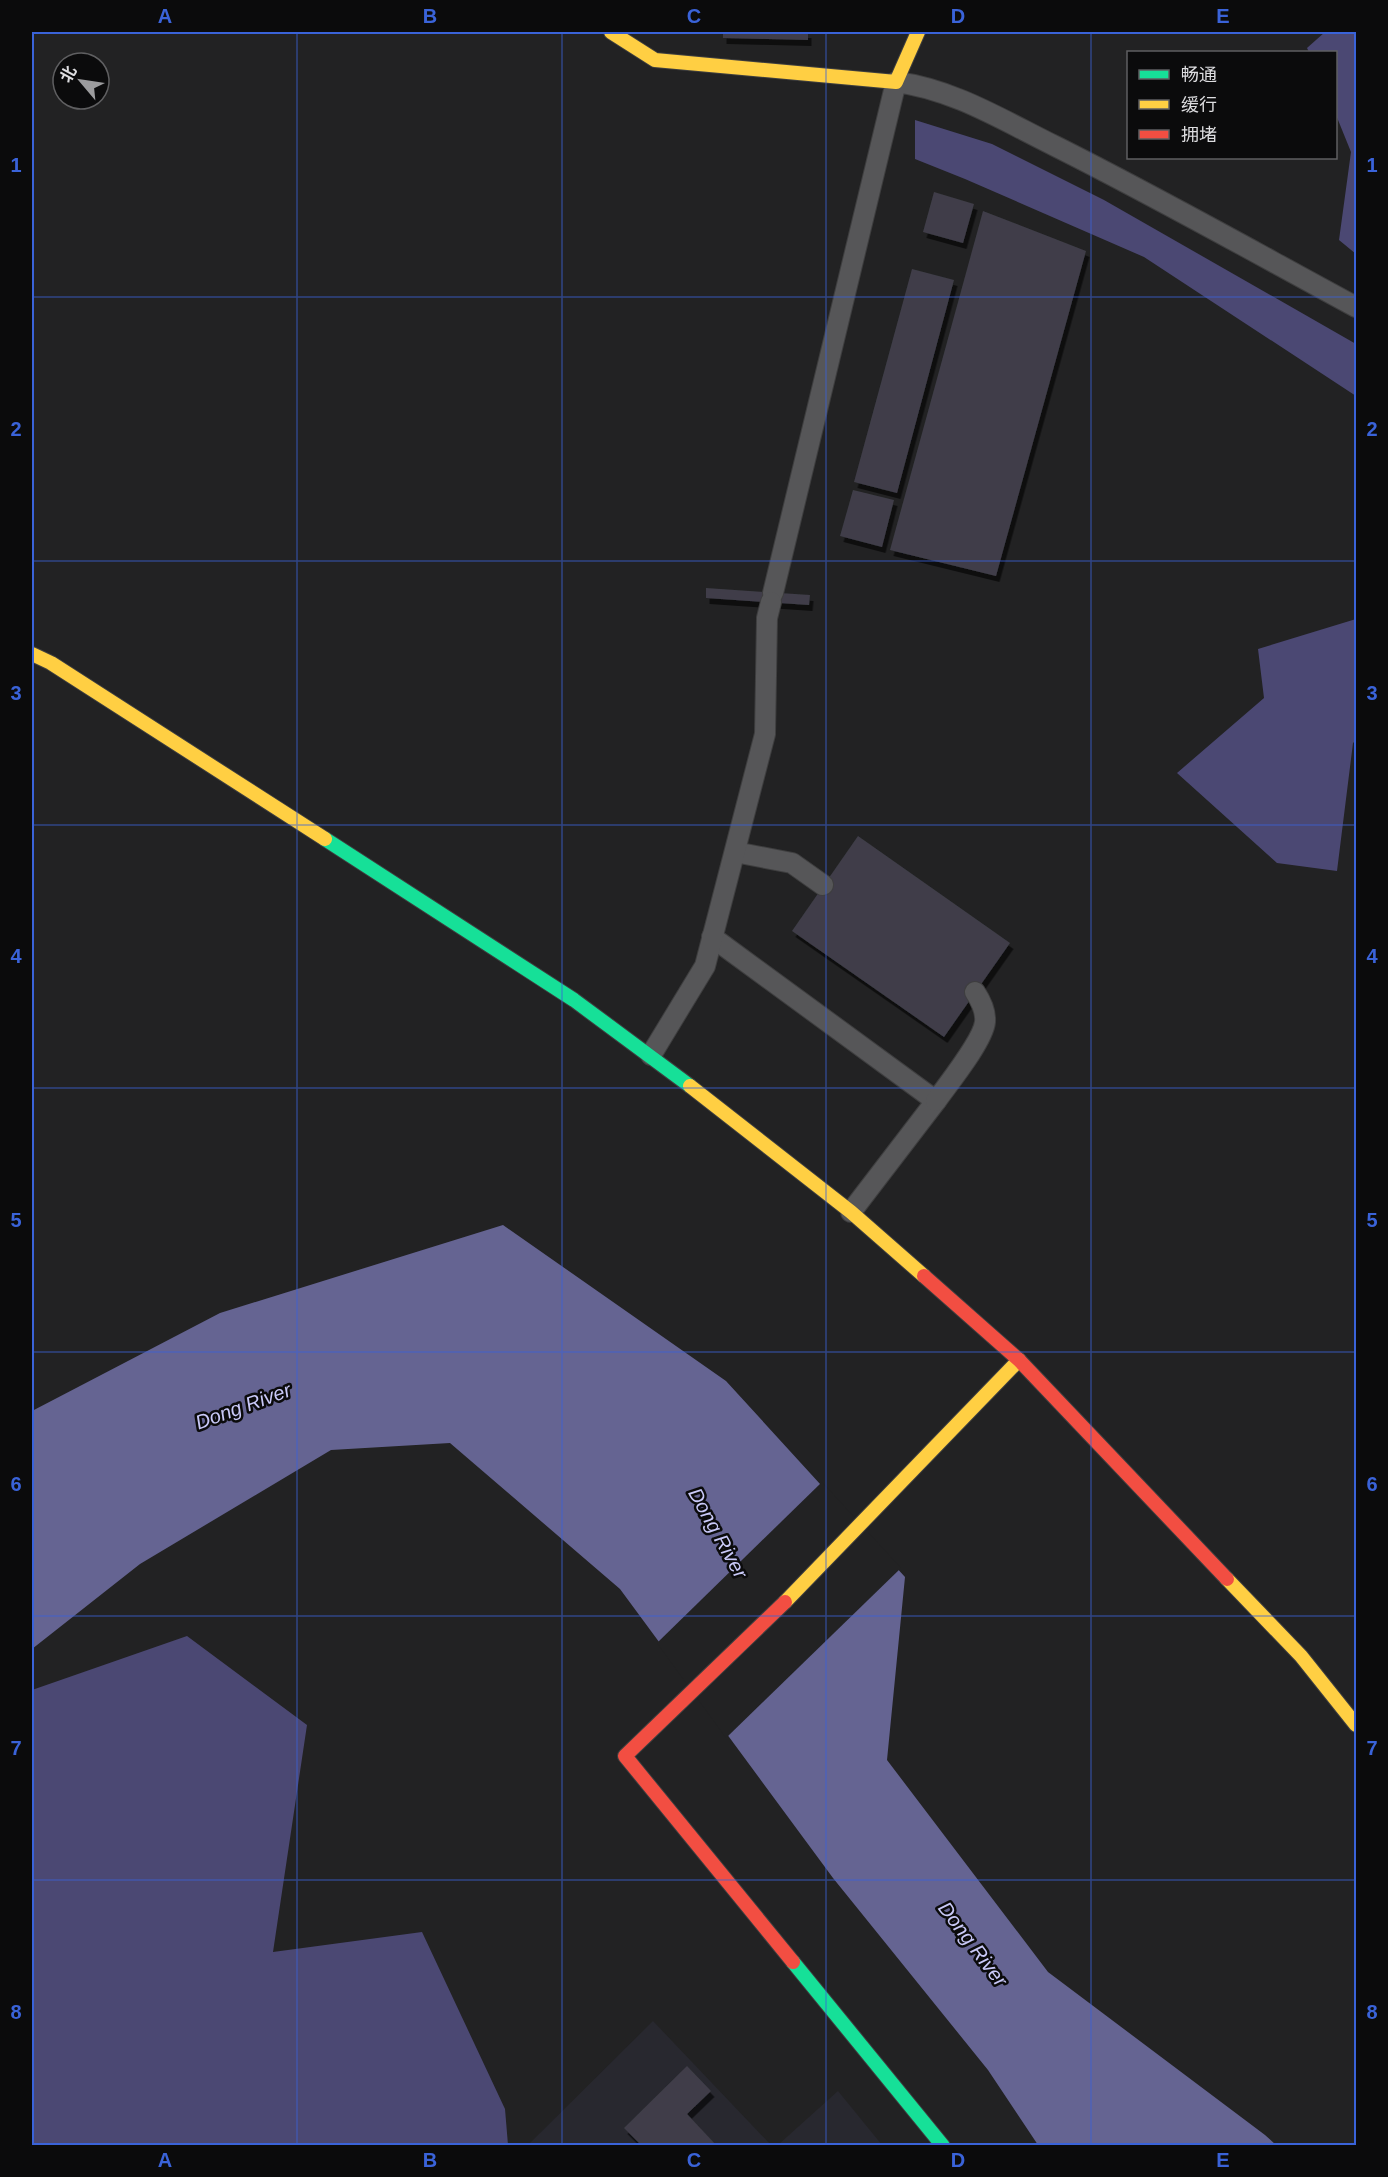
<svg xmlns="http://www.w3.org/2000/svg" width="1388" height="2177" viewBox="0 0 1388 2177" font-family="Helvetica,'Noto Sans SC',sans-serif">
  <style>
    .built { fill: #28282f }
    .forest { fill: #4b4873 }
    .water { fill: #656492 }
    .pier { fill: #222223 }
    .building { fill: #3f3e48; filter: url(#shadow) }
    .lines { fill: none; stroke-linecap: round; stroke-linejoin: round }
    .lane-casing { stroke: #3e3e3f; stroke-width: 22 }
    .fast-casing { stroke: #3e3e3f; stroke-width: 16 }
    .slow-casing { stroke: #3e3e3f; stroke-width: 16 }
    .jam-casing { stroke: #3e3e3f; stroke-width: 16 }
    .lane { stroke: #565658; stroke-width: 20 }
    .fast { stroke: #16e098; stroke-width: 14 }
    .slow { stroke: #ffcf43; stroke-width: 14 }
    .jam { stroke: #f24e42; stroke-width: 14 }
    .grid { fill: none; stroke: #3a63d9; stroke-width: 1.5; stroke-opacity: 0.55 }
    .labels { text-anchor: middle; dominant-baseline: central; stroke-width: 5; stroke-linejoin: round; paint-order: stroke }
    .water-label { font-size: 20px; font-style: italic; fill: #c9c9f8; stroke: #0b0b0c }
    .neatline { fill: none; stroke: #3a63d9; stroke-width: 2 }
    .grid-label { font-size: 20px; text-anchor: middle; font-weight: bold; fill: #3a63d9 }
  </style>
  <defs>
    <filter id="shadow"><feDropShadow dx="3.5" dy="6" stdDeviation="0" flood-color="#0009"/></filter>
  </defs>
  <rect width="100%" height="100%" fill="#222223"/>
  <g class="built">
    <path d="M653 2021 771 2145 527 2146Z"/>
    <path d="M838 2091 882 2145H778Z"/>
  </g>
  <g class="forest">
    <path d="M1325 32H1356V254L1339 240 1351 152 1336 115V52H1309L1307 48Z"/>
    <path d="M915 120 992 144 1104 200 1356 344V396L1144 257 965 179 915 159Z"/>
    <path d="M1356 619V740L1353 743 1337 871 1277 863 1177 773 1264 698 1258 649Z"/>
    <path d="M187 1636 307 1725 273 1952 422 1932 505 2109 508 2145H32V1690Z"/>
  </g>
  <path class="water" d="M503 1225 726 1381 905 1577 887 1760 1048 1972 1265 2135 1276 2145H1038L988 2070 833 1878 620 1589 450 1443 331 1450 140 1564 32 1649V1411L220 1313Z"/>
  <path class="pier" d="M822 1482 901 1568 726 1738 657 1643Z"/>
  <g class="building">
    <path d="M723 32H808V40L723 38Z"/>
    <path d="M934 192 974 204 963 243 923 232Z"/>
    <path d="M983 211 1086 251 996 576 890 550Z"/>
    <path d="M912 269 954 280 897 493 854 482Z"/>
    <path d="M853 490 894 500 882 547 840 536Z"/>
    <path d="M706 588 810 595 809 605 706 598Z"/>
    <path d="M858 836 1010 943 944 1037 792 931Z"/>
    <path d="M687 2066 711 2091 687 2114 717 2146H642L624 2128Z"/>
  </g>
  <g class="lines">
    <g class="lane-casing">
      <g id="lane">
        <path d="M773 593 896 82C953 89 1004 121 1055 146 1157 197 1256 253 1356 307"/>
        <path d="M735 852 792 863 823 885"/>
        <path d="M712 937 936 1101 851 1212"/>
        <path d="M651 1055 705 966 765 734 767 618 771 602"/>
        <path d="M936 1101C948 1084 983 1041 985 1022 986 1011 981 1001 975 992"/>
      </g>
    </g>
    <g class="fast-casing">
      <g id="fast">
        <path d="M325 839 574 1000 690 1086"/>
        <path d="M793 1962 943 2146"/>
      </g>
    </g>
    <g class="slow-casing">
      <g id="slow">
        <path d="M611 32 655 60 896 82 918 32"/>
        <path d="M32 654 51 663 325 839"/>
        <path d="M690 1086 851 1212 924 1276"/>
        <path d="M1227 1579 1301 1656 1356 1725"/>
        <path d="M785 1602 1019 1360"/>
      </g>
    </g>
    <g class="jam-casing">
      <g id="jam">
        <path d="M924 1276 1019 1360 1227 1579"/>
        <path d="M785 1602 625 1756 793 1962"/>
      </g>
    </g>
    <use href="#lane" class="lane"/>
    <use href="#fast" class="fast"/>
    <use href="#slow" class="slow"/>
    <use href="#jam" class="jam"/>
  </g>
  <path class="grid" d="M297 32V2146M562 32V2146M826 32V2146M1091 32V2146M32 297H1356M32 561H1356M32 825H1356M32 1088H1356M32 1352H1356M32 1616H1356M32 1880H1356"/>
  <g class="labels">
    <g class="water-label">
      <text transform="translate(243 1406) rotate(-20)">Dong River</text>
      <text transform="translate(718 1533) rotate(61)">Dong River</text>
      <text transform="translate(973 1944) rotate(53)">Dong River</text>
    </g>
  </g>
  <rect width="1388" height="2177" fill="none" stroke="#0b0b0c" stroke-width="66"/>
  <rect x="1127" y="51" width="210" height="108" fill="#0b0b0c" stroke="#5f5f61" stroke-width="1.5"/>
  <rect x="1139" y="70" width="30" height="9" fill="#16e098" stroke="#5f5f61" stroke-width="1.5"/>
  <text x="1181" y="81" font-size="18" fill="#dddde0">畅通</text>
  <rect x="1139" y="100" width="30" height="9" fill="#ffcf43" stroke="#5f5f61" stroke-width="1.5"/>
  <text x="1181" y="111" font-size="18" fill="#dddde0">缓行</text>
  <rect x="1139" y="130" width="30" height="9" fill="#f24e42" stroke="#5f5f61" stroke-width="1.5"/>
  <text x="1181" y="141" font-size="18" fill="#dddde0">拥堵</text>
  <g transform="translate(81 81) rotate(299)"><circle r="28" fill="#0b0b0c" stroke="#5f5f61" stroke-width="1.5"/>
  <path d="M0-4.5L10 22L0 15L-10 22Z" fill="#9c9c9e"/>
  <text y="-9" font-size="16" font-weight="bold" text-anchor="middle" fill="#dddde0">北</text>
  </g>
  <rect x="33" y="33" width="1322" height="2111" class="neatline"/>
  <g class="grid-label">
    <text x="165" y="23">A</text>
    <text x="430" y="23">B</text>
    <text x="694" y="23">C</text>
    <text x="958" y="23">D</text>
    <text x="1223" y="23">E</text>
    <text x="16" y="172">1</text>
    <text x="1372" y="172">1</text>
    <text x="16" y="436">2</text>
    <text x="1372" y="436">2</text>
    <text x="16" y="700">3</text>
    <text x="1372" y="700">3</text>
    <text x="16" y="963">4</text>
    <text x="1372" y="963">4</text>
    <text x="16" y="1227">5</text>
    <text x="1372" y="1227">5</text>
    <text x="16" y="1491">6</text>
    <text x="1372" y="1491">6</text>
    <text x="16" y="1755">7</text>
    <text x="1372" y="1755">7</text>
    <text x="16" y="2019">8</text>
    <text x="1372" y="2019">8</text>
    <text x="165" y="2167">A</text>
    <text x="430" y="2167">B</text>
    <text x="694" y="2167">C</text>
    <text x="958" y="2167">D</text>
    <text x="1223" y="2167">E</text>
  </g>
</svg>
